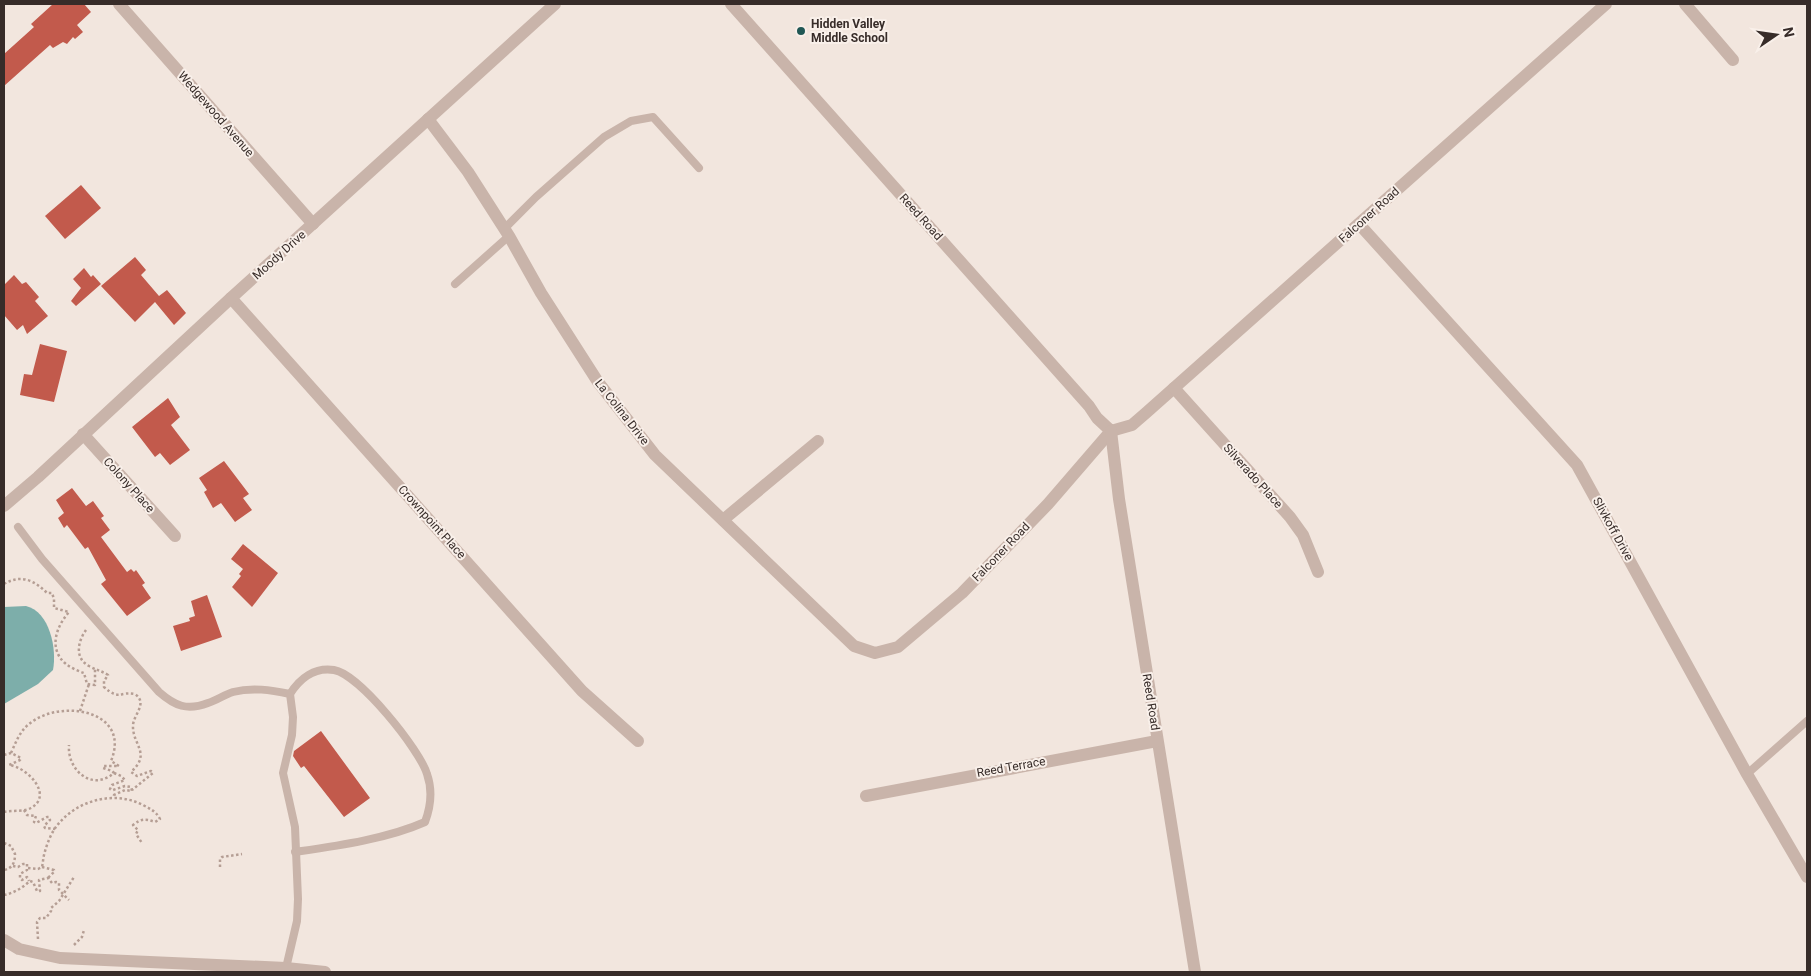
<svg xmlns="http://www.w3.org/2000/svg" width="1811" height="976" viewBox="0 0 1811 976" font-family="Roboto,sans-serif">
  <style>
    .water { fill: #7daeaa }
    .building { fill: #c25a4c }
    .lines { fill: none; stroke-linecap: round; stroke-linejoin: round }
    .path { stroke: #b59e94; stroke-width: 2.5; stroke-dasharray: 2.5 2.5; stroke-linecap: butt }
    .lane { stroke: #c9b4aa; stroke-width: 8 }
    .street { stroke: #c9b4aa; stroke-width: 12 }
    .poi-dot { fill: #205754; stroke: #f9f0ea; stroke-width: 2 }
    .labels { text-anchor: middle; dominant-baseline: central; stroke-width: 4; stroke-linejoin: round; paint-order: stroke }
    .poi-label { font-size: 12px; font-weight: bold; fill: #372c29; stroke: #f9f0ea; text-anchor: start }
    .street-label { font-size: 12px; fill: #372c29; stroke: #f9f0ea }
  </style>
  <rect width="100%" height="100%" fill="#f2e6de"/>
  <path class="water" d="M26 606C50 612 57 649 53 670L38 684 4 704V607Z"/>
  <g class="building">
    <path d="M53 4H84L91 12 77 25 83 32 75 39 73 37 67 44 63 42 53 48 50 45 4 86V54L34 27 31 24Z"/>
    <path d="M81 185 101 208 65 239 45 216Z"/>
    <path d="M135 257 146 270 141 275 159 296 167 290 186 313 174 325 155 302 135 322 101 286Z"/>
    <path d="M84 268 91 277 93 275 101 284 76 306 71 301 81 288 73 279Z"/>
    <path d="M14 275 22 284 26 282 39 297 35 301 48 316 27 334 23 325 17 330 4 315V285Z"/>
    <path d="M40 344 67 351 54 402 20 395 24 374 32 375Z"/>
    <path d="M168 398 180 417 171 425 190 450 170 465 160 453 155 457 132 427Z"/>
    <path d="M224 461 249 494 243 498 252 510 235 522 221 503 213 508 204 492 207 490 199 478Z"/>
    <path d="M72 488 86 506 93 501 104 516 101 518 110 530 101 537 127 572 131 569 134 572 136 570 145 583 142 585 151 598 127 616 101 584 106 580 88 547 85 549 67 525 64 528 58 518 64 513 56 500Z"/>
    <path d="M243 544 278 573 252 607 232 587 241 576 239 574 243 569 231 559Z"/>
    <path d="M207 595 222 637 181 651 173 626 190 621 189 618 195 616 191 601Z"/>
    <path d="M321 731 370 798 344 817 304 766 301 768 293 756 294 751Z"/>
  </g>
  <g class="lines">
    <g class="path">
      <path d="M4 584C21 574 34 580 47 593H52L54 599V608L69 612C56 627 48 649 66 664 71 668 78 671 84 673L87 684 95 685V669"/>
      <path d="M86 630C78 641 74 658 89 666 96 670 102 671 108 675L104 681V687C120 701 119 691 135 694 148 703 134 714 133 725 132 745 152 753 131 772L137 776 151 771 153 773 132 790"/>
      <path d="M80 711 89 684"/>
      <path d="M11 753C16 742 20 731 29 724 60 698 132 710 111 761L119 766H104L103 768 112 771 114 773C92 792 67 770 69 745"/>
      <path d="M4 755 11 753 21 758 20 760 9 765C27 767 54 795 31 808 24 812 12 810 4 812"/>
      <path d="M114 773 121 776 125 780 112 785 110 789 113 790 125 786 131 787 132 791 125 790 114 795V798"/>
      <path d="M24 810 27 815 36 816 34 822 36 823 47 817H49L50 820 44 826 45 828 55 829"/>
      <path d="M4 843 11 846 15 854C15 862 13 868 4 870"/>
      <path d="M13 866 18 867 23 864H27V870L20 874V878L22 880 27 877 29 881"/>
      <path d="M42 867 54 870V872L48 878"/>
      <path d="M220 867V859L222 857 242 854"/>
      <path d="M28 868 38 869 42 867C43 863 43 859 44 855 47 843 52 830 61 821 81 799 116 791 143 805 150 809 156 811 160 819L155 822C146 819 142 818 133 825L138 830 136 834 142 843"/>
      <path d="M4 895C14 893 22 888 30 881L33 882 37 891H40L39 880 48 878 52 883 56 882 59 883V890L69 900"/>
      <path d="M38 939 37 922 40 918H46L51 911V908L59 901 74 877"/>
      <path d="M74 945 82 937 84 930"/>
    </g>
    <g class="lane">
      <path d="M504 229 536 197 604 137 631 121 653 117 699 168"/>
      <path d="M455 284 509 236"/>
      <path d="M18 527 42 559 159 692C175 706 187 711 208 703 217 700 224 695 233 692 252 687 271 690 290 694L293 717 292 735 283 773 295 827 298 899 297 921 286 968"/>
      <path d="M290 694C300 678 315 667 334 670 359 674 420 750 427 774 433 791 431 806 425 822 387 839 336 846 295 852"/>
      <path d="M1747 774 1807 721"/>
    </g>
    <g class="street">
      <path d="M119 4 313 224"/>
      <path d="M731 4 1089 406 1097 418 1111 431 1132 425 1147 412 1606 4"/>
      <path d="M1685 4 1733 60"/>
      <path d="M428 119 468 172 509 236 541 293 598 382 655 455 854 646 875 653 898 647 962 593 1048 504 1111 431"/>
      <path d="M1359 224 1577 465 1747 774 1807 877"/>
      <path d="M231 298 582 691 638 741"/>
      <path d="M1174 388 1290 517 1303 535 1318 572"/>
      <path d="M1111 431 1119 499 1195 972"/>
      <path d="M83 434 175 536"/>
      <path d="M4 506 38 477 231 298 555 4"/>
      <path d="M723 520 818 441"/>
      <path d="M866 796 1157 741"/>
      <path d="M4 940 19 949 60 958 286 968 325 972"/>
    </g>
  </g>
  <circle class="poi-dot" cx="801" cy="31" r="5"/>
  <g class="labels">
    <g class="poi-label">
      <text x="811" y="24">Hidden Valley<tspan x="811" dy="14">Middle School</tspan></text>
    </g>
    <g class="street-label">
      <text transform="translate(216 114) rotate(49)">Wedgewood Avenue</text>
      <text transform="translate(1369 215) rotate(-42)">Falconer Road</text>
      <text transform="translate(921 217) rotate(48)">Reed Road</text>
      <text transform="translate(279 255) rotate(-42)">Moody Drive</text>
      <text transform="translate(622 412) rotate(52)">La Colina Drive</text>
      <text transform="translate(1253 476) rotate(48)">Silverado Place</text>
      <text transform="translate(129 485) rotate(48)">Colony Place</text>
      <text transform="translate(432 522) rotate(48)">Crownpoint Place</text>
      <text transform="translate(1613 529) rotate(61)">Slivkoff Drive</text>
      <text transform="translate(1001 552) rotate(-46)">Falconer Road</text>
      <text transform="translate(1151 702) rotate(81)">Reed Road</text>
      <text transform="translate(1011 767) rotate(-10)">Reed Terrace</text>
    </g>
  </g>
  <rect width="1811" height="976" fill="none" stroke="#372c29" stroke-width="10"/>
  <g transform="translate(1776 35) rotate(77)" stroke="#f9f0ea" stroke-width="4" paint-order="stroke">
  <path d="M0-4L9 19L0 12L-9 19Z" fill="#372c29"/>
  <text y="-8" font-size="14" font-weight="bold" text-anchor="middle" fill="#372c29">N</text>
  </g>
</svg>
